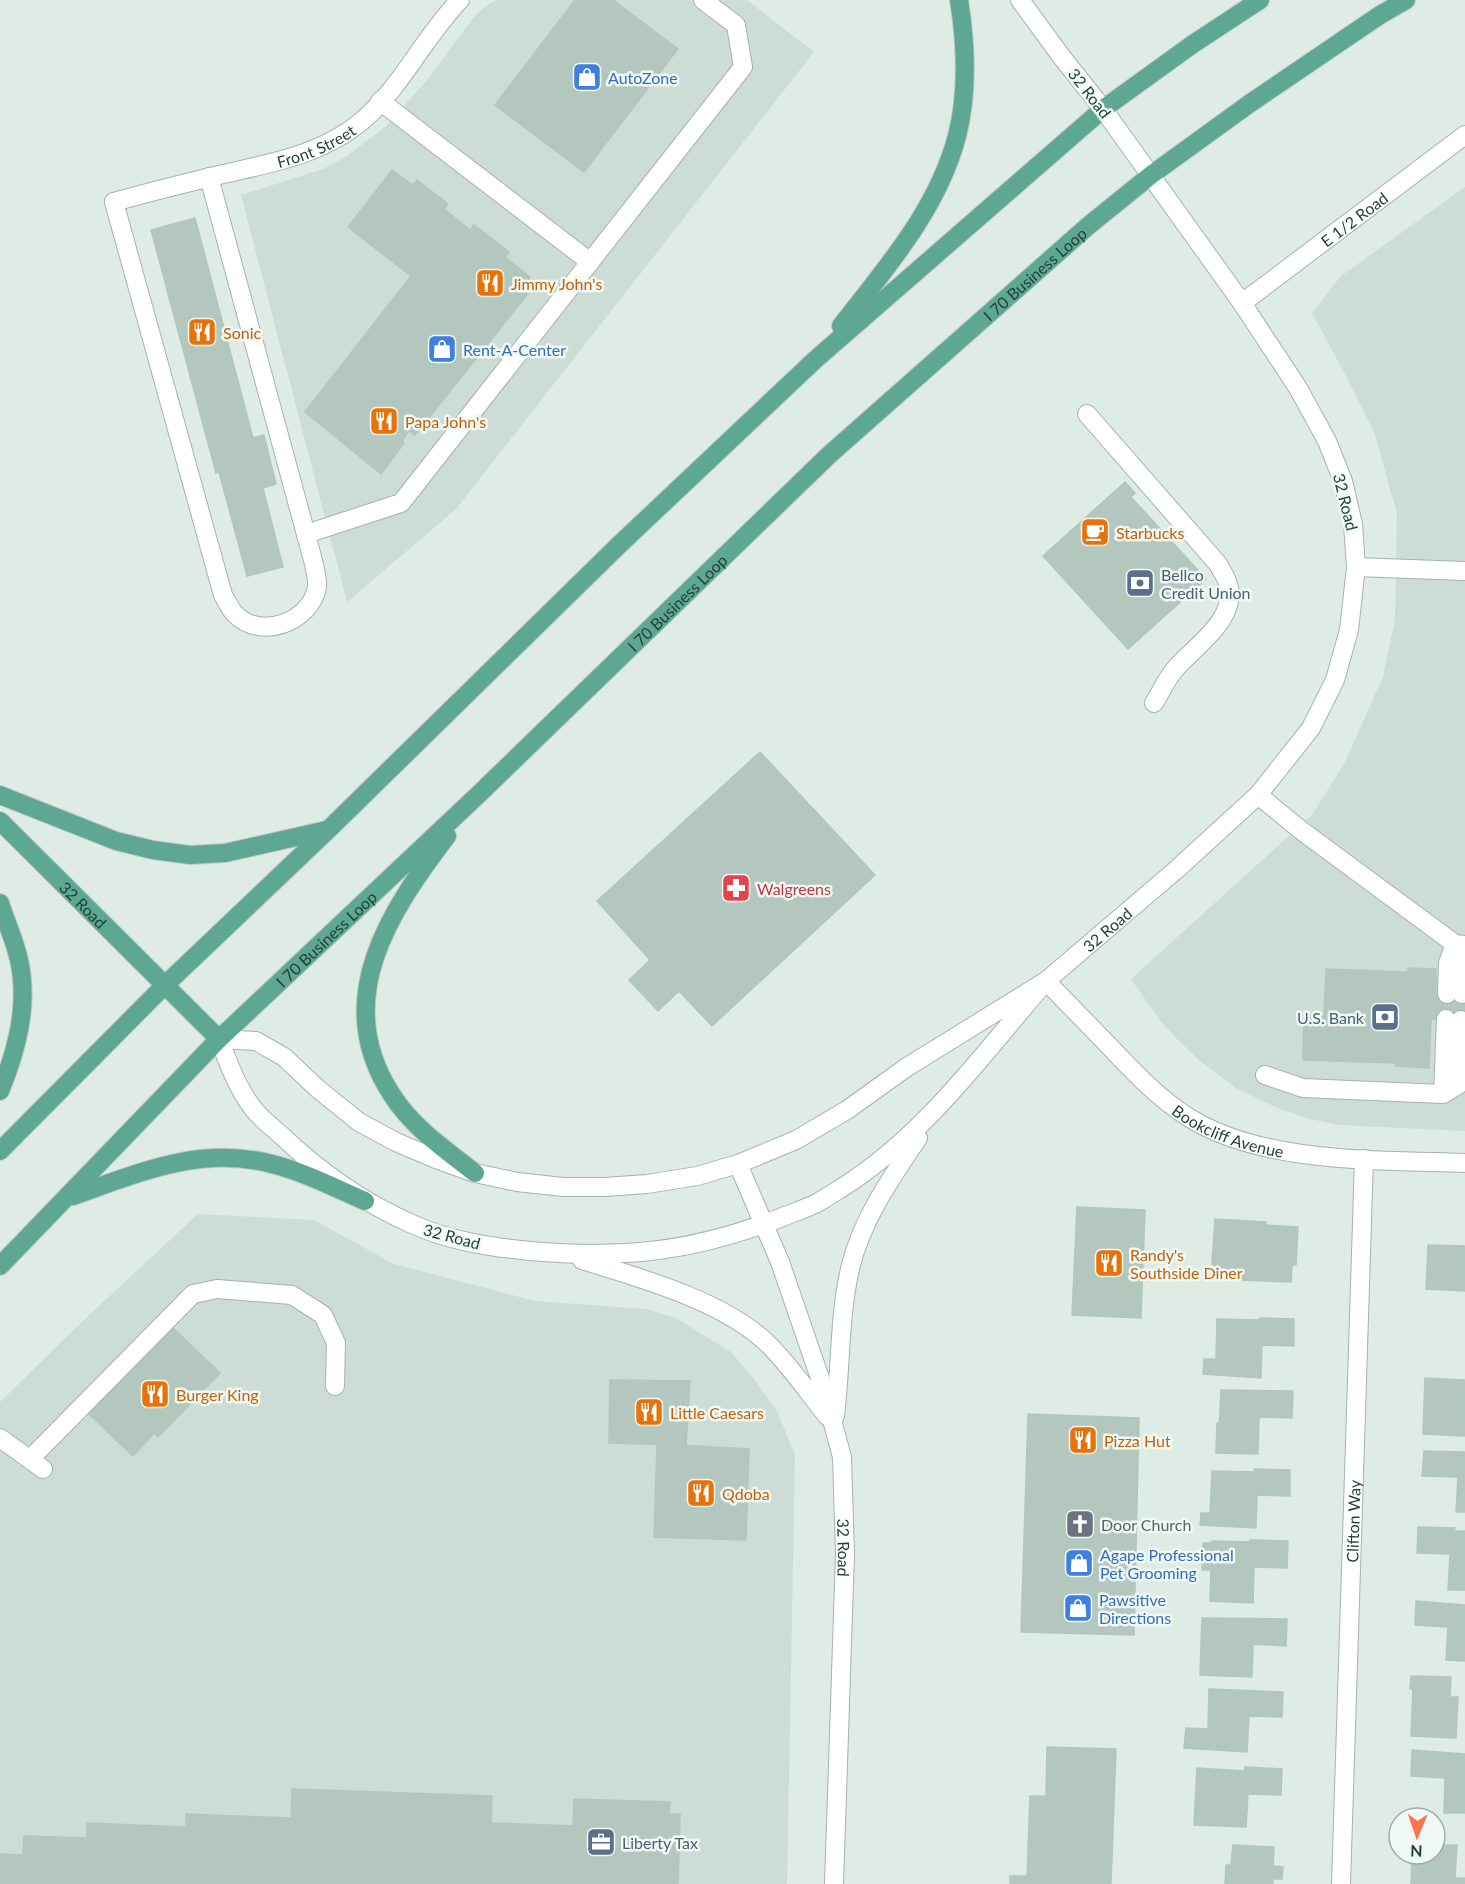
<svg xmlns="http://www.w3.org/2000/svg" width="1465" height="1884" viewBox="0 0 1465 1884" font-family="Lato,sans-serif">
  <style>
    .built { fill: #cddcd5 }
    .building { fill: #b4c7bf; stroke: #b1c7bd; stroke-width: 1.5 }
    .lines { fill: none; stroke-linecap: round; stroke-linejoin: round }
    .service-casing { stroke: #a1b5ad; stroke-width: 20 }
    .minor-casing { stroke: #a1b5ad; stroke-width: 20 }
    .tertiary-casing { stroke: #a1b5ad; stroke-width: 20 }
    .primary-casing { stroke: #c0c9c6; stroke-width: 20 }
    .service { stroke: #fff; stroke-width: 18 }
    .minor { stroke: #fff; stroke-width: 18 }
    .tertiary { stroke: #fff; stroke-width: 18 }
    .primary { stroke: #5ea793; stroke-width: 18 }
    .labels { text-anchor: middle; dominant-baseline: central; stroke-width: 5; stroke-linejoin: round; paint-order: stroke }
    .shop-label { font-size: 16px; fill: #366cbe; stroke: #f0f9f4; text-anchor: start }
    .street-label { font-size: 16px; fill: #1e3f35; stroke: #f0f9f4 }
    .food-label { font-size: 16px; fill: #c56008; stroke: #f0f9f4; text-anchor: start }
    .service-label { font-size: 16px; fill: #4e5e75; stroke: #f0f9f4; text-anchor: start }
    .health-label { font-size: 16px; fill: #be3a42; stroke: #f0f9f4; text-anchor: start }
    .worship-label { font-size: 16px; fill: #5b616d; stroke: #f0f9f4; text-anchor: start }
  </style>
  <rect width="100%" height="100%" fill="#dfece6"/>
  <g class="built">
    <path d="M496 0H747L814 52 456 509 347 602 241 195 323 169 347 156 385 127 428 79 473 18 487 5Z"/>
    <path d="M1465 187V1131L1339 1125 1310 1119 1277 1108 1236 1088 1200 1061 1176 1038 1159 1019 1131 979 1312 815 1344 764 1383 677 1395 619 1397 514 1375 435 1353 389 1312 313 1341 276Z"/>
    <path d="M198 1214 314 1220 394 1264 535 1301 646 1309 676 1318 731 1352 754 1379 777 1411 795 1455 787 1884H0V1402L88 1316Z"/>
  </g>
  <g class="building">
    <path d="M575 0H613L678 49 584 172 495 105Z"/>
    <path d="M392 170 413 185 417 180 448 204 444 209 470 230 474 225 509 252 505 257 530 277 523 286 530 291 415 435 409 431 402 441 404 443 381 474 305 412 411 276 348 227Z"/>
    <path d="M195 218 253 438 264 435 276 484 263 488 283 567 247 576 219 472 216 473 151 230Z"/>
    <path d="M1125 482 1135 493 1131 497 1206 579 1128 649 1043 556Z"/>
    <path d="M760 752 875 875 712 1026 679 991 658 1011 629 980 650 960 597 901Z"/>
    <path d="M1408 968 1436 969V993L1465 995V1020L1431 1019 1429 1068 1396 1066V1063L1303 1060 1304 1014 1324 1015 1326 969 1408 972Z"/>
    <path d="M1077 1207 1145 1210 1141 1318 1072 1315Z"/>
    <path d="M1215 1219 1266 1222V1225L1298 1227 1296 1265H1292L1291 1282 1214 1279V1264H1212Z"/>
    <path d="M1428 1245 1465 1246V1291L1426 1289Z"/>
    <path d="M1260 1318 1294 1319V1346L1262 1345 1261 1378 1203 1374 1204 1359H1216L1217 1319 1259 1320Z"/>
    <path d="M172 1327 220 1373 158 1437 154 1433 133 1456 89 1414Z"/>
    <path d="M1425 1378 1465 1380V1436L1423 1434Z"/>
    <path d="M610 1380 690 1381 686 1445 609 1443Z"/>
    <path d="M1221 1390 1293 1391 1292 1418 1259 1417 1258 1454 1216 1453 1217 1423H1219L1220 1414Z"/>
    <path d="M1028 1414 1139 1418 1134 1635 1021 1632Z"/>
    <path d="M657 1444 749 1449 746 1540 654 1537Z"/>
    <path d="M1424 1451 1465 1452V1512H1456L1458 1477 1422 1476Z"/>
    <path d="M1254 1469 1290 1470V1496L1257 1495 1256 1528 1200 1525 1201 1513H1210L1212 1471 1254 1472Z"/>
    <path d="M1418 1527 1455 1528 1454 1531H1465V1590H1448L1450 1554 1417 1553Z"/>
    <path d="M1250 1540 1288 1541 1287 1568 1254 1567 1253 1603 1210 1601 1211 1570H1202L1203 1543H1212V1541L1250 1542Z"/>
    <path d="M1416 1601 1465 1605V1661L1446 1660 1448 1627 1415 1625Z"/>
    <path d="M1202 1618 1287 1619 1286 1646 1253 1644 1252 1677 1200 1675Z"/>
    <path d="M1411 1676 1451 1677 1450 1697H1458L1456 1738 1411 1736 1413 1689H1410Z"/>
    <path d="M1209 1689 1283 1692 1282 1717 1249 1716 1247 1752 1184 1748 1186 1728 1208 1729Z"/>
    <path d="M1047 1747 1116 1749 1111 1884H1010V1876H1027L1030 1796H1046Z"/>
    <path d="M1412 1750 1465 1754V1813H1444L1445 1778 1411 1776Z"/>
    <path d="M1245 1767 1282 1769 1281 1795 1248 1794 1246 1827 1194 1825 1197 1768 1245 1771Z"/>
    <path d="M292 1789 492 1796 491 1823 573 1826 574 1799 670 1802 669 1814H680L678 1884H0V1854L23 1855 24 1836 87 1838V1823L186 1827V1814L291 1818Z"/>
    <path d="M1233 1845 1274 1847 1273 1866 1283 1867 1282 1879H1273V1884H1225L1226 1865H1231Z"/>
    <path d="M1435 1845H1457L1455 1878H1465V1884H1411L1412 1854H1435Z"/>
  </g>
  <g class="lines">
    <g class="service-casing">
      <g id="service">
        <path d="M380 101 590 262"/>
        <path d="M114 202 223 595C227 601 230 610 236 615 261 640 311 622 317 587 318 581 315 571 314 564L209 177"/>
        <path d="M1087 414 1218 564C1221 570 1225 575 1227 581 1241 617 1195 646 1176 668 1167 678 1161 692 1154 703"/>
        <path d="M306 534 401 503 743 67 736 25 703 0"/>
        <path d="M1356 567 1465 571"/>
        <path d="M1258 795 1302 831 1455 944 1465 945"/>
        <path d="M1455 944 1463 965 1462 994"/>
        <path d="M1447 994 1448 963 1455 944"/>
        <path d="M1265 1075 1303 1088 1443 1094 1458 1085 1461 1020"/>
        <path d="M1443 1094 1446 1019"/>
        <path d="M0 1438 43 1469"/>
        <path d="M30 1459 193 1294 217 1289 292 1295 323 1315 336 1343 335 1386"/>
      </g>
    </g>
    <g class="minor-casing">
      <g id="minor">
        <path d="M1020 0 1061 56 1103 109"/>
        <path id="s1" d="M114 202C146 193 178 185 211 177 264 164 320 157 363 120 402 86 424 37 460 0"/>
        <path id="s2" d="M1046 981C1067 1003 1089 1025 1110 1047 1134 1072 1158 1098 1188 1117 1262 1164 1380 1160 1465 1163"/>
        <path id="s3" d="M1341 1884 1364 1159"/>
      </g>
    </g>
    <g class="tertiary-casing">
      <g id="tertiary">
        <path id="s4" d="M1242 303 1465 135"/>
        <path id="s5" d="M1046 981C983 1054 926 1134 843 1187 835 1192 826 1198 817 1203 805 1209 792 1213 780 1218 692 1252 623 1259 530 1251 490 1247 449 1241 412 1224 362 1202 321 1173 282 1136 273 1128 264 1121 256 1112 238 1091 229 1064 219 1039L256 1041 284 1057 318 1089 359 1122 396 1142 436 1159 475 1173 517 1182 563 1187H605L647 1184 697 1176 738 1164 796 1140 847 1110 907 1067 1046 981 1176 870 1258 795 1311 728 1335 680 1349 630 1356 567 1353 524 1343 481 1327 441 1298 388 1242 303 1103 109"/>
        <path id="s6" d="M738 1164 780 1262 823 1387 842 1457 845 1554 834 1884"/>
        <path d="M582 1260C640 1278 725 1301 769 1345 790 1366 808 1392 827 1416"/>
        <path d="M835 1416C841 1367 839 1317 850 1269 861 1221 891 1178 918 1138"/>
      </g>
    </g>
    <g class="primary-casing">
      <g id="primary">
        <path d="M841 326C886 268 938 209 957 136 968 93 966 44 959 0"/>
        <path d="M0 795 116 841 153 850 190 855 225 853 327 830"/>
        <path id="s7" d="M0 821 219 1039"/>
        <path d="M447 836C389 912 330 1001 392 1095 412 1127 446 1150 475 1173"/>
        <path d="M0 903C6 922 15 941 19 960 29 1005 17 1050 0 1091"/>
        <path d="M0 1151 164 986 329 829 620 544 816 359 1103 109 1193 44 1260 0"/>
        <path d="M73 1196C139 1173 200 1145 272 1164 304 1172 335 1188 365 1201"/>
        <path id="s8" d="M0 1266 219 1039 480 793 829 455 1088 226 1151 175 1249 104 1380 15 1406 0"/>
      </g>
    </g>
    <use href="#service" class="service"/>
    <use href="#minor" class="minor"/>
    <use href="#tertiary" class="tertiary"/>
    <use href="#primary" class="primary"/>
  </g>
  <defs>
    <g id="shop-square" transform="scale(1.5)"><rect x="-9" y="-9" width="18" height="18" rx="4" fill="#3f7fe0" stroke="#f0f9f4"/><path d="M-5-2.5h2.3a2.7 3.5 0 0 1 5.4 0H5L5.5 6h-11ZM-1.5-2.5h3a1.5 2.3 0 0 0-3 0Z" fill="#fff"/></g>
    <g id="restaurant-square" transform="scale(1.5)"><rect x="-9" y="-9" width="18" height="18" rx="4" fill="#e8710a" stroke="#f0f9f4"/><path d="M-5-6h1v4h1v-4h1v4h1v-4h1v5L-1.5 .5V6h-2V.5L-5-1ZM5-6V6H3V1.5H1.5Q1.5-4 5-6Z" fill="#fff"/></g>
    <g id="cafe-square" transform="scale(1.5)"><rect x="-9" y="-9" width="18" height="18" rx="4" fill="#e8710a" stroke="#f0f9f4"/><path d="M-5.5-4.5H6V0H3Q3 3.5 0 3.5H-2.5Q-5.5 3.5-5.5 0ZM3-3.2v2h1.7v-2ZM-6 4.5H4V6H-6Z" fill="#fff"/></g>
    <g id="bank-square" transform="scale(1.5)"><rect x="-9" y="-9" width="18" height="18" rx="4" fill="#5c6f8a" stroke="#f0f9f4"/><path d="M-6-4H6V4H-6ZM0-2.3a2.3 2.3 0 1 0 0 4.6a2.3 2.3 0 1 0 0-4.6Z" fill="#fff"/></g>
    <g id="pharmacy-square" transform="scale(1.5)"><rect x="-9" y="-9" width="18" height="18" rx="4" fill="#e0444e" stroke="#f0f9f4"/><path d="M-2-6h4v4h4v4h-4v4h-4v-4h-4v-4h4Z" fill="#fff"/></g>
    <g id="church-square" transform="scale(1.5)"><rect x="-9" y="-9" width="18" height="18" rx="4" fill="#6b7280" stroke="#f0f9f4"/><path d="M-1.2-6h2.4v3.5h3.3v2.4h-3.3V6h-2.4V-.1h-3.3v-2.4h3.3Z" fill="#fff"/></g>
    <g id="office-square" transform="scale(1.5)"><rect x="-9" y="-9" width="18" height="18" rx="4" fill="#5c6f8a" stroke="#f0f9f4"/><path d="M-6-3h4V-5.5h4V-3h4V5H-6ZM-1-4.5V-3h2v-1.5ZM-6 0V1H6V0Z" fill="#fff"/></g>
  </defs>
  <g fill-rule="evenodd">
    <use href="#shop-square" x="587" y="77"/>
    <use href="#restaurant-square" x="490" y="283"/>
    <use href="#restaurant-square" x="202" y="332"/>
    <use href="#shop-square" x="442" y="349"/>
    <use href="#restaurant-square" x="384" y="421"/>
    <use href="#cafe-square" x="1095" y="532"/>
    <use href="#bank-square" x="1140" y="583"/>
    <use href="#pharmacy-square" x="736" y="888"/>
    <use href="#bank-square" x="1385" y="1017"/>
    <use href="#restaurant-square" x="1109" y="1263"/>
    <use href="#restaurant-square" x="155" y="1394"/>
    <use href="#restaurant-square" x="649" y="1412"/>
    <use href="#restaurant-square" x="1083" y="1440"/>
    <use href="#restaurant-square" x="701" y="1493"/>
    <use href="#church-square" x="1080" y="1524"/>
    <use href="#shop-square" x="1079" y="1563"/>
    <use href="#shop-square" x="1078" y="1608"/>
    <use href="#office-square" x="601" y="1842"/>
  </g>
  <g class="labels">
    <g class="shop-label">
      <text x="608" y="77">AutoZone</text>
      <text x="463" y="349">Rent-A-Center</text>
      <text x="1100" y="1554">Agape Professional<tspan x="1100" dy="18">Pet Grooming</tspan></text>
      <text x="1099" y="1599">Pawsitive<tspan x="1099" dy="18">Directions</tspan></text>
    </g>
    <g class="street-label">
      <text transform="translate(1090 93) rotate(52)">32 Road</text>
      <text stroke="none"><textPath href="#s1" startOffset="210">Front Street</textPath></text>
      <text stroke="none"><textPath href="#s4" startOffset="140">E 1/2 Road</textPath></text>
      <text stroke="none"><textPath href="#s8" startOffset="1434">I 70 Business Loop</textPath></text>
      <text transform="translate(1346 502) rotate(76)">32 Road</text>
      <text stroke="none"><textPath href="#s8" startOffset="948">I 70 Business Loop</textPath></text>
      <text stroke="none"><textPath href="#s7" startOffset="118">32 Road</textPath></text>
      <text stroke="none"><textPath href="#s5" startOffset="2014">32 Road</textPath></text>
      <text stroke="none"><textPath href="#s8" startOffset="462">I 70 Business Loop</textPath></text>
      <text stroke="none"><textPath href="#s2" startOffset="240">Bookcliff Avenue</textPath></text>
      <text transform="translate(452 1236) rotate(15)">32 Road</text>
      <text stroke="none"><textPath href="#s3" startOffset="363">Clifton Way</textPath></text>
      <text stroke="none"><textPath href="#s6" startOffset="402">32 Road</textPath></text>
    </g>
    <g class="food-label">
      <text x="511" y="283">Jimmy John's</text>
      <text x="223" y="332">Sonic</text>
      <text x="405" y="421">Papa John's</text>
      <text x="1116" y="532">Starbucks</text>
      <text x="1130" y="1254">Randy's<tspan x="1130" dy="18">Southside Diner</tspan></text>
      <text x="176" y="1394">Burger King</text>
      <text x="670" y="1412">Little Caesars</text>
      <text x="1104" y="1440">Pizza Hut</text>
      <text x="722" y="1493">Qdoba</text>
    </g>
    <g class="service-label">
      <text x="1161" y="574">Bellco<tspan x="1161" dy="18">Credit Union</tspan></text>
      <text x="1364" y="1017" text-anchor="end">U.S. Bank</text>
      <text x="622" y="1842">Liberty Tax</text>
    </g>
    <g class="health-label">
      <text x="757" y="888">Walgreens</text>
    </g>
    <g class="worship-label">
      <text x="1101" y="1524">Door Church</text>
    </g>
  </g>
  <g transform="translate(1417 1836) rotate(182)"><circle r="28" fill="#f0f9f4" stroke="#9cafa8" stroke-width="1.5"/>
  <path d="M0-4.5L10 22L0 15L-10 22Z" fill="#ff734b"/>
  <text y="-9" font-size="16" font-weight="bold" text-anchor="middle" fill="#1e3f35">N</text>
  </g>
</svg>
